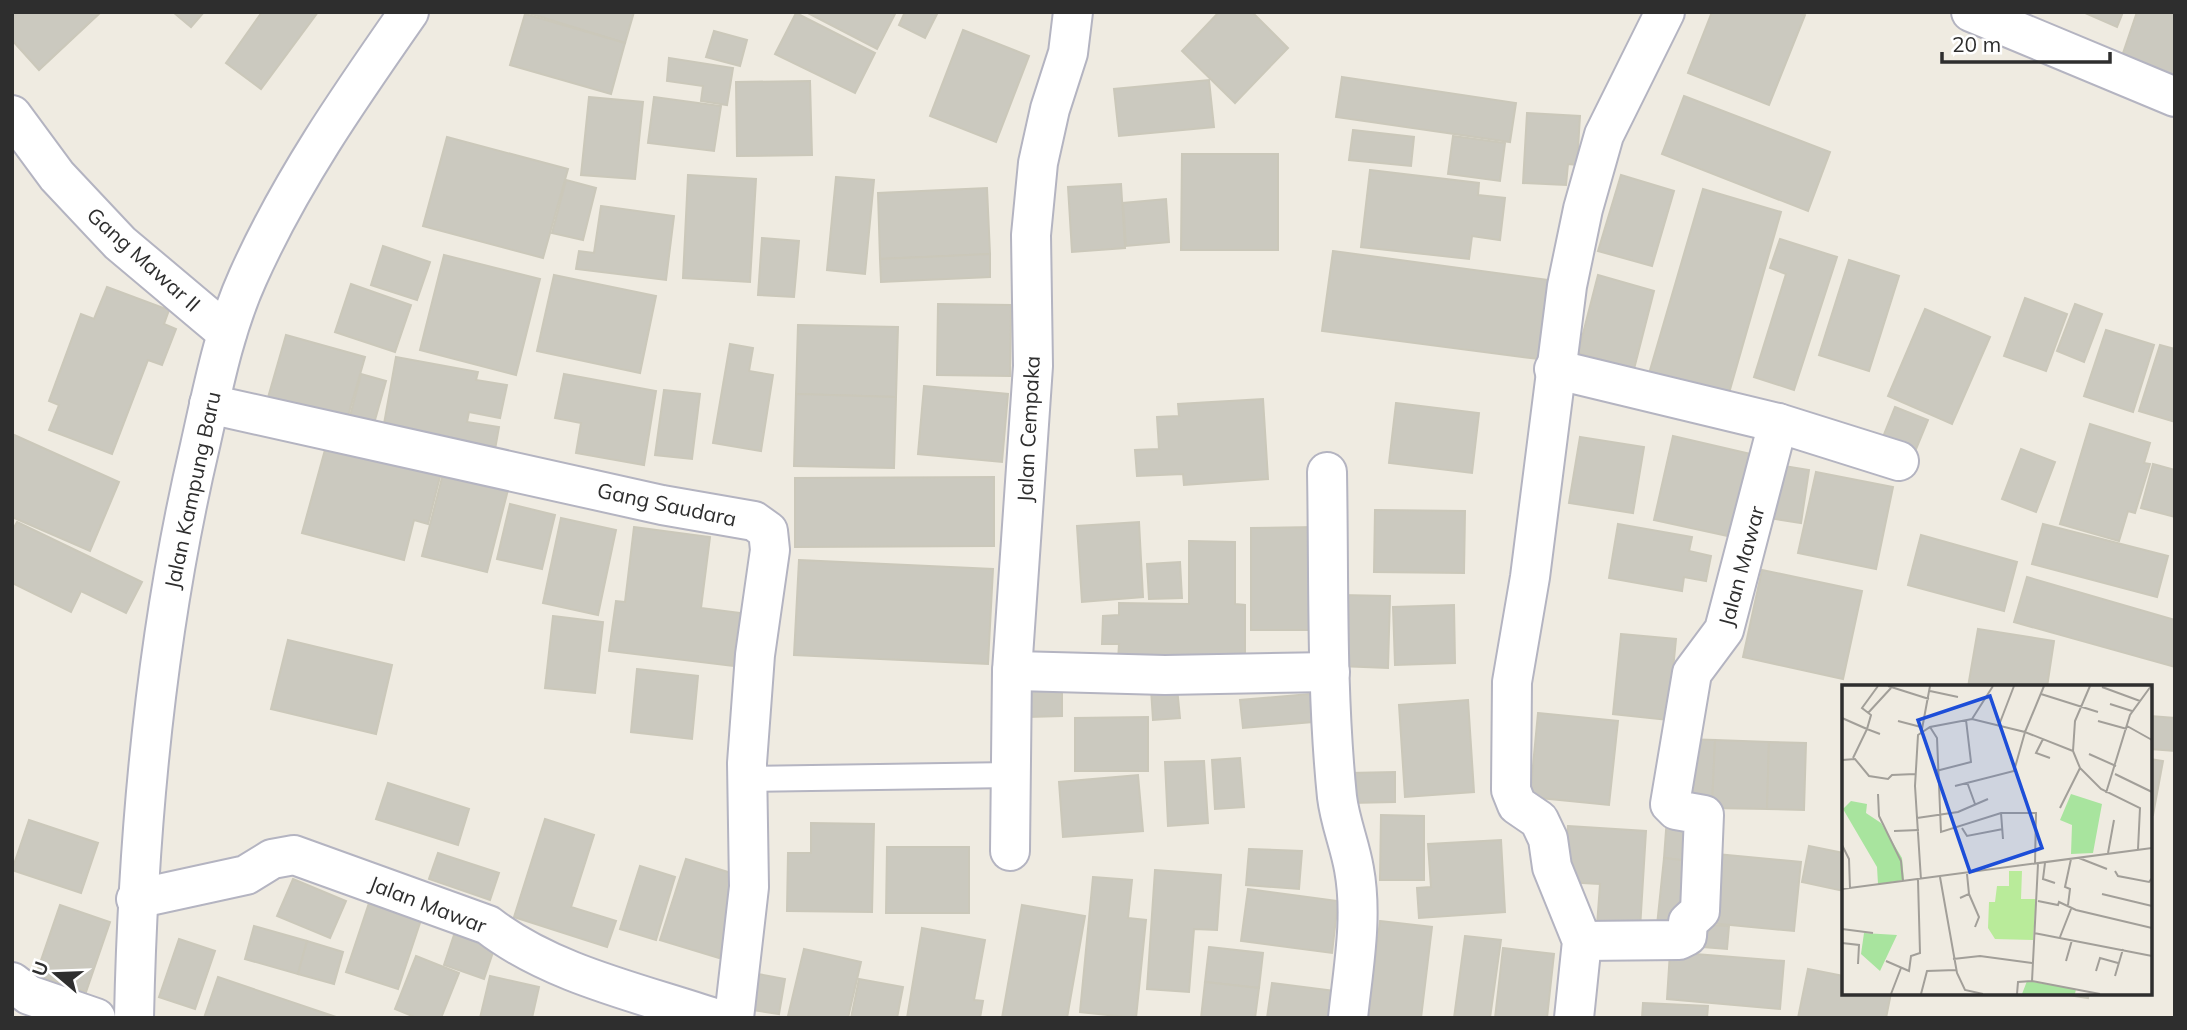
<svg xmlns="http://www.w3.org/2000/svg" width="2187" height="1030" viewBox="0 0 2187 1030" font-family="Mulish,sans-serif">
  <style>
    .building { fill: #cbc9bf; stroke: #cbc8ba; stroke-width: 2 }
    .lines { fill: none; stroke-linecap: round; stroke-linejoin: round }
    .lane-casing { stroke: #b4b4c1; stroke-width: 28 }
    .street-casing { stroke: #b4b4c1; stroke-width: 42 }
    .lane { stroke: #fff; stroke-width: 24 }
    .street { stroke: #fff; stroke-width: 38 }
    .labels { text-anchor: middle; dominant-baseline: central; stroke-width: 6; stroke-linejoin: round; paint-order: stroke }
    .street-label { font-size: 21px; fill: #2e2e2e; stroke: #fff }
    .inset-road { fill: none; stroke: #a29f99; stroke-width: 2 }
    .view { fill: #1d4ed8; fill-opacity: 0.15; stroke: #1d4ed8; stroke-width: 3.5 }
    .inset-edge { fill: none; stroke: #2e2e2e; stroke-width: 3.5 }
  </style>
  <rect width="100%" height="100%" fill="#efebe1"/>
  <g class="building">
    <path d="M12 12H101L39 70 12 40Z"/>
    <path d="M173 12H204L191 27Z"/>
    <path d="M262 12H318L261 89 226 63Z"/>
    <path d="M525 12H634L625 43Z"/>
    <path d="M806 12H896L877 49Z"/>
    <path d="M905 12H938L925 38 899 25Z"/>
    <path d="M1219 12H1252L1288 48 1235 103 1182 51Z"/>
    <path d="M1712 12H1798L1805 15 1769 105 1688 73Z"/>
    <path d="M2083 12H2123L2117 27Z"/>
    <path d="M2137 12 2175 13V77L2121 59Z"/>
    <path d="M796 13 875 53 855 93 775 54Z"/>
    <path d="M525 14 625 43 611 94 510 65Z"/>
    <path d="M963 30 1029 56 996 142 930 116Z"/>
    <path d="M714 31 747 40 740 66 706 57Z"/>
    <path d="M669 58 733 68 727 105 701 101 703 86 667 81Z"/>
    <path d="M1342 77 1516 103 1510 142 1336 117Z"/>
    <path d="M1209 80 1214 127 1119 136 1114 89Z"/>
    <path d="M810 81 812 155 737 156 736 82Z"/>
    <path d="M1684 96 1830 152 1808 211 1662 154Z"/>
    <path d="M589 97 643 102 635 179 581 175Z"/>
    <path d="M654 97 721 106 714 151 648 143Z"/>
    <path d="M1527 113 1580 116 1577 165 1568 164 1566 185 1523 183Z"/>
    <path d="M1353 130 1414 137 1411 166 1349 160Z"/>
    <path d="M1453 136 1505 143 1500 181 1448 174Z"/>
    <path d="M447 137 568 169 543 258 423 226Z"/>
    <path d="M1182 154H1278V250H1181Z"/>
    <path d="M1370 170 1479 183 1478 195 1505 198 1500 240 1472 236 1469 259 1361 247Z"/>
    <path d="M688 175 756 179 750 282 683 278Z"/>
    <path d="M1621 175 1674 191 1652 266 1598 251Z"/>
    <path d="M836 177 874 180 865 274 827 270Z"/>
    <path d="M566 180 596 188 583 240 552 233Z"/>
    <path d="M1121 184 1125 248 1072 252 1068 187Z"/>
    <path d="M987 188 990 254 880 259 878 193Z"/>
    <path d="M1703 189 1781 212 1727 400 1648 377Z"/>
    <path d="M1166 199 1169 242 1126 246 1123 203Z"/>
    <path d="M601 206 674 216 666 280 576 269 579 251 594 253Z"/>
    <path d="M762 238 799 241 794 297 758 295Z"/>
    <path d="M1780 239 1837 257 1794 390 1754 377 1786 274 1770 268Z"/>
    <path d="M383 246 430 262 417 300 371 285Z"/>
    <path d="M1333 251 1549 280 1538 359 1322 331Z"/>
    <path d="M990 254V277L881 282 880 259Z"/>
    <path d="M444 255 540 279 516 375 420 350Z"/>
    <path d="M1849 260 1899 276 1869 371 1819 355Z"/>
    <path d="M554 275 656 296 640 373 537 351Z"/>
    <path d="M1598 275 1654 291 1634 369 1578 353Z"/>
    <path d="M351 284 411 305 395 352 335 332Z"/>
    <path d="M107 287 169 310 164 324 176 329 162 365 148 360 112 454 49 430 59 405 49 401 81 314 94 319Z"/>
    <path d="M2025 298 2067 314 2046 371 2004 356Z"/>
    <path d="M938 304 1011 305 1010 376 937 375Z"/>
    <path d="M2075 304 2102 314 2084 362 2057 351Z"/>
    <path d="M1925 309 1990 337 1952 424 1888 396Z"/>
    <path d="M798 325 898 327 896 397 796 394Z"/>
    <path d="M2106 330 2154 345 2133 412 2084 396Z"/>
    <path d="M286 335 365 357 346 423 267 401Z"/>
    <path d="M730 344 753 348 749 371 773 375 761 451 713 443Z"/>
    <path d="M2160 345 2175 349V422L2139 411Z"/>
    <path d="M396 357 478 372 476 380 507 385 500 418 469 412 467 422 499 427 494 455 382 435Z"/>
    <path d="M361 374 386 381 373 427 349 420Z"/>
    <path d="M564 374 656 391 644 465 576 453 581 423 555 418Z"/>
    <path d="M924 386 1008 394 1002 462 918 454Z"/>
    <path d="M664 390 700 394 692 459 655 455Z"/>
    <path d="M796 394 896 397 894 468 794 466Z"/>
    <path d="M1263 399 1268 479 1184 485 1183 474 1137 476 1135 450 1159 449 1157 417 1179 416 1178 404Z"/>
    <path d="M1396 403 1479 413 1472 473 1389 463Z"/>
    <path d="M1895 407 1928 420 1914 454 1881 442Z"/>
    <path d="M2090 424 2150 443 2144 463 2150 464 2135 513 2128 511 2119 541 2060 524Z"/>
    <path d="M12 434 119 482 90 551 12 517Z"/>
    <path d="M1673 436 1755 455 1737 538 1654 520Z"/>
    <path d="M1580 437 1644 447 1633 513 1569 503Z"/>
    <path d="M328 439 442 469 428 524 414 520 404 560 302 533Z"/>
    <path d="M2021 449 2055 462 2036 512 2002 499Z"/>
    <path d="M2153 464 2175 470V517L2141 508Z"/>
    <path d="M1778 465 1809 470 1801 523 1769 518Z"/>
    <path d="M445 466 510 482 487 572 422 556Z"/>
    <path d="M1816 472 1893 487 1876 569 1798 553Z"/>
    <path d="M994 477V546L795 547V478Z"/>
    <path d="M510 504 555 515 542 569 497 559Z"/>
    <path d="M1375 510 1465 511 1464 573 1374 572Z"/>
    <path d="M561 518 616 530 598 615 543 603Z"/>
    <path d="M17 522 142 582 126 613 81 591 71 612 12 583V531Z"/>
    <path d="M1139 522 1143 597 1082 602 1077 526Z"/>
    <path d="M1618 524 1692 537 1689 551 1711 556 1706 581 1684 577 1682 591 1609 578Z"/>
    <path d="M2043 524 2168 556 2157 597 2032 564Z"/>
    <path d="M634 527 710 537 701 608 741 613 733 666 609 651 616 601 625 602Z"/>
    <path d="M1316 527 1317 630H1251V528Z"/>
    <path d="M1921 535 2017 562 2004 611 1908 585Z"/>
    <path d="M1189 541 1235 542V604L1245 605V662L1118 661 1119 644H1102L1103 616 1119 615V603L1189 604Z"/>
    <path d="M799 560 993 569 988 664 794 655Z"/>
    <path d="M1180 562 1182 598 1149 599 1147 564Z"/>
    <path d="M1762 570 1862 591 1843 679 1743 657Z"/>
    <path d="M2027 577 2175 620V667L2014 622Z"/>
    <path d="M1340 595 1390 596 1388 668 1339 666Z"/>
    <path d="M1454 605 1455 663 1395 665 1393 607Z"/>
    <path d="M553 616 603 622 595 693 545 688Z"/>
    <path d="M1978 629 2054 641 2047 687H1968Z"/>
    <path d="M1621 634 1676 639 1668 720 1613 714Z"/>
    <path d="M288 640 392 665 376 734 271 709Z"/>
    <path d="M637 669 698 676 692 739 631 732Z"/>
    <path d="M1062 680V716L1028 717 1027 681Z"/>
    <path d="M1177 687 1180 718 1153 720 1151 689Z"/>
    <path d="M1321 693 1324 721 1243 728 1240 700Z"/>
    <path d="M1468 700 1474 792 1405 797 1399 705Z"/>
    <path d="M1538 713 1618 721 1609 805 1530 797Z"/>
    <path d="M2150 716 2175 718V751L2150 749Z"/>
    <path d="M1148 717V771H1075V718Z"/>
    <path d="M1682 739 1715 740 1712 808 1680 806Z"/>
    <path d="M1715 740 1769 742 1767 809 1712 808Z"/>
    <path d="M1769 742 1806 743 1804 810 1767 809Z"/>
    <path d="M1240 758 1244 807 1215 809 1212 760Z"/>
    <path d="M2150 759 2163 761 2153 815H2150Z"/>
    <path d="M1204 761 1208 823 1168 826 1165 762Z"/>
    <path d="M1395 772V802L1350 803 1349 773Z"/>
    <path d="M1138 775 1143 831 1063 837 1059 782Z"/>
    <path d="M388 783 469 809 458 845 376 819Z"/>
    <path d="M1381 815 1424 816V880H1380Z"/>
    <path d="M1667 817 1703 820 1698 862 1664 858Z"/>
    <path d="M545 819 594 835 571 907 616 921 607 947 514 917Z"/>
    <path d="M29 820 98 843 81 893 12 870Z"/>
    <path d="M811 823 874 824 872 912 787 911 788 853H811Z"/>
    <path d="M1568 826 1646 831 1640 929 1597 926 1600 884 1565 882Z"/>
    <path d="M1501 840 1505 912 1419 918 1417 888 1431 887 1428 844Z"/>
    <path d="M1809 846 1844 853V891L1802 882Z"/>
    <path d="M887 847H969V913H886Z"/>
    <path d="M1249 849 1302 851 1299 889 1246 885Z"/>
    <path d="M438 853 499 873 490 900 429 879Z"/>
    <path d="M1706 853 1801 862 1794 931 1700 922Z"/>
    <path d="M1664 858 1698 862 1680 937 1656 935Z"/>
    <path d="M686 859 744 877 719 958 660 940Z"/>
    <path d="M640 866 675 877 656 940 620 929Z"/>
    <path d="M1155 870 1221 875 1217 930 1194 929 1189 992 1147 989Z"/>
    <path d="M1093 877 1132 880 1128 918 1146 920 1136 1018 1080 1012Z"/>
    <path d="M293 879 346 901 330 938 277 916Z"/>
    <path d="M1248 889 1338 901 1332 953 1241 941Z"/>
    <path d="M369 903 421 920 398 989 346 972Z"/>
    <path d="M60 905 110 922 86 992 36 975Z"/>
    <path d="M1022 905 1085 916 1067 1018H1002Z"/>
    <path d="M1380 921 1432 927 1421 1018H1368Z"/>
    <path d="M1692 924 1729 926 1727 949 1690 946Z"/>
    <path d="M254 926 307 941 298 974 245 959Z"/>
    <path d="M922 928 985 940 974 1000 983 1001 980 1018H907Z"/>
    <path d="M455 932 495 946 484 979 444 965Z"/>
    <path d="M1465 936 1501 940 1490 1018H1454Z"/>
    <path d="M179 939 215 951 195 1009 159 997Z"/>
    <path d="M307 941 343 952 334 984 298 974Z"/>
    <path d="M1209 947 1263 953 1259 988 1205 982Z"/>
    <path d="M1503 948 1554 954 1547 1018H1495Z"/>
    <path d="M804 949 861 962 848 1018 788 1016Z"/>
    <path d="M1670 952 1784 961 1780 1009 1667 999Z"/>
    <path d="M416 956 459 973 441 1018H417L395 1009Z"/>
    <path d="M1808 969 1844 976V993H1891L1886 1018H1798Z"/>
    <path d="M758 974 785 979 779 1014 752 1010Z"/>
    <path d="M490 976 539 987 532 1018H480Z"/>
    <path d="M218 977 339 1018H204Z"/>
    <path d="M859 979 903 987 897 1018H851Z"/>
    <path d="M1205 982 1259 988 1255 1018H1201Z"/>
    <path d="M1272 983 1336 991 1332 1018H1267Z"/>
    <path d="M2056 993H2089L2088 998Z"/>
    <path d="M1643 1003 1708 1006 1707 1018H1642Z"/>
  </g>
  <g class="lines">
    <g class="lane-casing">
      <path id="lane" d="M747 779 1011 775"/>
    </g>
    <g class="street-casing">
      <g id="street">
        <path d="M1971 12 2175 97"/>
        <path d="M12 115 57 176 120 243 227 333"/>
        <path d="M1554 369 1778 423 1899 461"/>
        <path d="M209 404 662 505 754 521 768 531 770 550 755 655 747 763 749 887 734 1018"/>
        <path d="M1327 472C1329 580 1326 689 1337 797 1340 822 1350 845 1354 869 1363 918 1353 969 1348 1018"/>
        <path d="M1012 671 1165 675 1330 672"/>
        <path d="M1010 851 1012 671 1033 366 1031 235 1038 163 1050 109 1068 53 1073 12"/>
        <path d="M136 899 246 875 272 859 294 855 488 925C551 974 640 993 714 1018"/>
        <path d="M1582 941 1679 940 1687 936 1688 922 1700 911 1704 815 1676 810 1670 804 1692 673 1724 630 1778 423"/>
        <path d="M12 982 29 995 96 1018"/>
        <path d="M134 1018C138 825 156 633 200 446 213 388 224 330 248 277 291 181 349 98 409 12"/>
        <path d="M1574 1018 1582 941 1552 867 1548 839 1539 820 1517 805 1511 790 1512 682 1530 577 1567 286 1583 209 1604 135 1665 12"/>
      </g>
    </g>
    <use href="#lane" class="lane"/>
    <use href="#street" class="street"/>
  </g>
  <g class="labels">
    <g class="street-label">
      <text transform="translate(144 259) rotate(42)">Gang Mawar II</text>
      <text transform="translate(1028 429) rotate(-87)">Jalan Cempaka</text>
      <text transform="translate(192 490) rotate(-78)">Jalan Kampung Baru</text>
      <text transform="translate(667 504) rotate(12)">Gang Saudara</text>
      <text transform="translate(1741 566) rotate(-75)">Jalan Mawar</text>
      <text transform="translate(428 904) rotate(21)">Jalan Mawar</text>
    </g>
  </g>
  <g transform="translate(1842 685)">
    <rect width="310" height="310" fill="#efebe1"/>
    <path d="M229 109 260 119 251 168 229 169 230 140 218 135ZM9 116 25 119 24 128 39 138 60 173 62 195 36 199 35 182 1 124ZM22 248 55 250 38 286 19 269ZM185 296 234 304 233 309H180Z" fill="#a8e49e"/>
    <path d="M167 186H180L179 214H194L191 255 153 254 146 243 147 217H153L155 201H167Z" fill="#b9eb9a"/>
    <path class="inset-road" d="M46 1 87 14M248 1 233 36 231 66 238 83 259 104 298 123 296 164M260 2 298 16M88 6 116 12M199 9 256 27M268 19 290 26M26 28 49 3M0 33 25 44 29 30 20 23 36 1M130 34 151 1M56 36 79 42M256 36 285 44M157 40 172 1M285 41 310 55M88 42 95 53 99 147 159 128H194L193 179M80 44 88 1M201 54 194 68 208 73M247 69 274 81M11 73 25 44 38 49M0 75 13 74 27 91 46 94 50 90 73 89M94 86 129 77 124 35M273 89 310 107M125 97 133 119M113 101 172 86 183 47 231 66M264 108 288 30 309 1M36 109 37 131 59 176 61 197M218 123 238 83M159 128 161 154M75 133 116 127 146 114M120 143 125 151 161 144M52 146 77 145M0 160 7 174 8 204M266 168 272 135M237 173 265 184M203 178 201 194 213 198M273 186 276 191 307 197 310 193M98 192 115 288 123 305 141 309M79 195 73 101 76 50 88 42 130 34 183 47 202 1M0 204 310 163M127 209 137 232 133 242M260 209 310 221M118 213 127 209 125 189M196 216 216 220 217 217 234 225 310 243M226 220 228 204 223 202 229 174M0 244 31 248M192 248 310 271M218 252 229 224M0 258 17 260 16 279M111 274 138 271 190 278M44 276 67 286 69 271 78 268 76 195M224 276 230 255M254 286 258 273 276 278M273 291 281 264M190 296 196 179M49 309 59 283M79 309 85 286 114 285M175 309 176 297 190 296 258 309"/>
    <path class="view" d="M148 11 200 163 128 187 76 35Z"/>
    <rect width="310" height="310" class="inset-edge"/>
  </g>
  <rect width="2187" height="1030" fill="none" stroke="#2e2e2e" stroke-width="28"/>
  <g transform="translate(56 974) rotate(289)" stroke="#ffffff" stroke-width="5" paint-order="stroke">
  <path d="M0-5L12 26L0 18L-12 26Z" fill="#2e2e2e"/>
  <text y="-10" font-size="19" font-weight="bold" text-anchor="middle" fill="#2e2e2e">U</text>
  </g>
  <path d="M1942 52v10h168v-10" fill="none" stroke="#2e2e2e" stroke-width="3.5"/>
  <text x="1952" y="52" font-size="21" fill="#2e2e2e" stroke="#ffffff" stroke-width="5" paint-order="stroke">20 m</text>
</svg>
